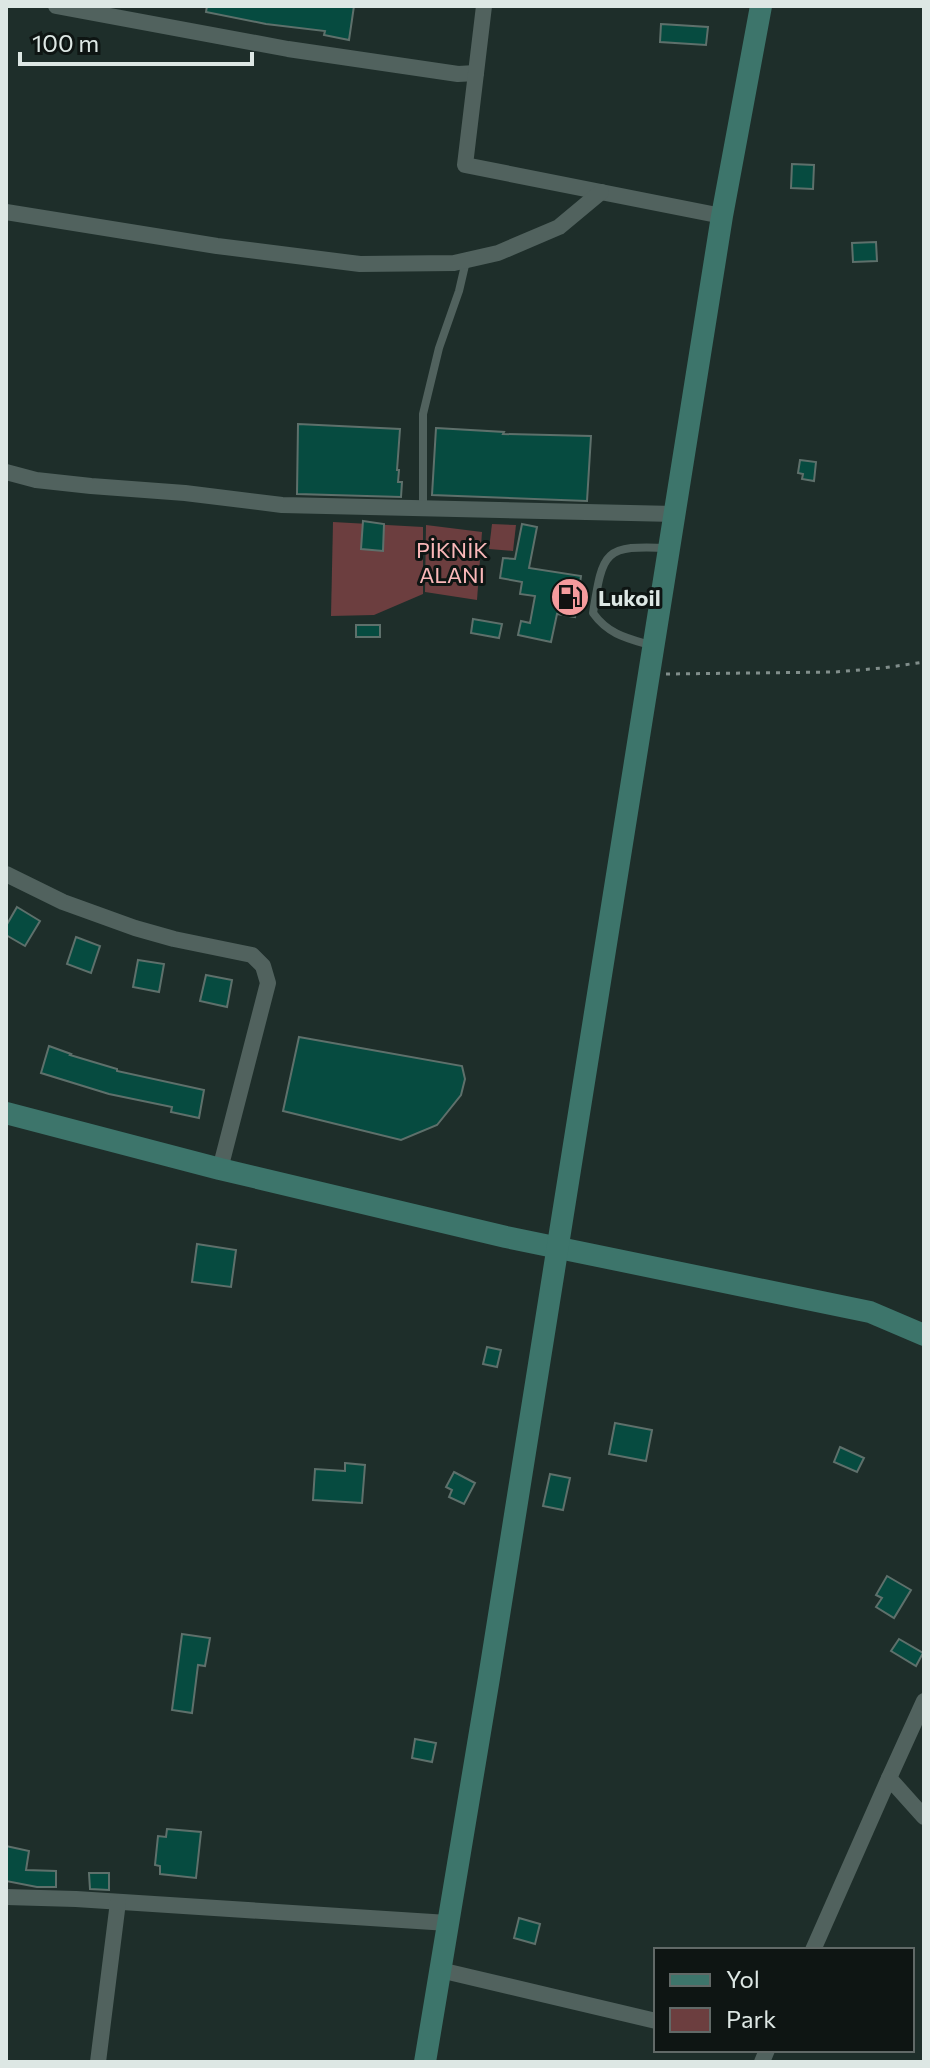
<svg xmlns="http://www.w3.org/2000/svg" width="930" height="2068" viewBox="0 0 930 2068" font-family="Commissioner,sans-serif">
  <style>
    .green { fill: #6c3e3f }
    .building { fill: #064b40; stroke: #5e706b; stroke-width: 2 }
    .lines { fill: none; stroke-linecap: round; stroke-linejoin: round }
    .path { stroke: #818e8b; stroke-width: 3; stroke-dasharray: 4 6; stroke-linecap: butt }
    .lane { stroke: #51625e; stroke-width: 8 }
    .street { stroke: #51625e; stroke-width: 16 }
    .secondary { stroke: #3d756b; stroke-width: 22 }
    .labels { text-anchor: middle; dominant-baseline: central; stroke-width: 6; stroke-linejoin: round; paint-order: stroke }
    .park-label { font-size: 22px; fill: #fab8b9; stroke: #0e1513 }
    .poi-label { font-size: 22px; font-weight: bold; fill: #dde7e4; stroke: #0e1513; text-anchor: start }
  </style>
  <rect width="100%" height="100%" fill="#1e2e2a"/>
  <g class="green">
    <path d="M333 522 423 527V594L374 615 331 616Z"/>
    <path d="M492 524 516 525 513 551 489 549Z"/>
    <path d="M426 525 482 532 477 600 425 592Z"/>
  </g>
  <g class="building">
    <path d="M207 6H354L349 40 324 35 325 31 266 24 206 12Z"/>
    <path d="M661 24 708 27 706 45 660 42Z"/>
    <path d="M792 164 814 165 813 189 791 188Z"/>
    <path d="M876 242 877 261 853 262 852 243Z"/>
    <path d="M298 424 400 429 397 470H399L398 482H402L401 497 297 494Z"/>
    <path d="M436 428 504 432 503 434 591 436 587 501 432 495Z"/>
    <path d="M800 460 816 462 814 481 802 479 803 474 798 473Z"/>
    <path d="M363 521 384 524 383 551 361 549Z"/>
    <path d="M522 524 537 527 529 568 581 576 575 617 557 614 551 642 518 635 521 621 530 623 535 596 520 594 522 582 500 578 503 558 515 559Z"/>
    <path d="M473 619 502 624 499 638 471 633Z"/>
    <rect x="356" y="625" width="24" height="12"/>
    <path d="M17 907 40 921 25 946 6 935V926Z"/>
    <path d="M76 937 100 946 91 973 67 964Z"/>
    <path d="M138 960 164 964 159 992 133 987Z"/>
    <path d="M206 975 232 980 227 1007 200 1001Z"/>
    <path d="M299 1037 462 1066 465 1079 461 1095 437 1125 401 1140 283 1111Z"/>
    <path d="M49 1046 71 1054 70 1055 117 1069V1071L204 1090 199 1118 171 1112 172 1107 109 1094 41 1073Z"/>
    <path d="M197 1244 236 1250 231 1287 192 1282Z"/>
    <path d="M487 1347 501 1350 497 1367 483 1364Z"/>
    <path d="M615 1423 652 1430 646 1461 609 1454Z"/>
    <path d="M840 1447 864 1458 857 1472 834 1462Z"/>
    <path d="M345 1463 365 1465 362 1503 313 1500 315 1469 345 1471Z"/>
    <path d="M454 1472 475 1483 464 1504 449 1497 452 1490 446 1487Z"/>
    <path d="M550 1474 570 1478 563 1510 543 1506Z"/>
    <path d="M887 1576 911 1590 894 1618 876 1607 882 1598 876 1595Z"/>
    <path d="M182 1634 210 1638 205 1666 198 1665 192 1713 172 1710Z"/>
    <path d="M899 1639 923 1653 916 1666 891 1651Z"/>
    <path d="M415 1739 436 1743 432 1762 412 1758Z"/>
    <path d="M167 1829 201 1832 196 1878 160 1874V1866L155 1865 158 1836 166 1837Z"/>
    <path d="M6 1846 29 1851 26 1870 56 1871V1887H37L6 1881Z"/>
    <path d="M89 1873H109V1890L90 1889Z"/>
    <path d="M519 1918 540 1924 535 1944 514 1938Z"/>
  </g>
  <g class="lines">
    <path class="path" d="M666 674 835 672 883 668 924 662"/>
    <g class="lane">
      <path d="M423 508V414L439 348 459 291 466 261"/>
      <path d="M650 645C626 638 608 634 593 613 603 550 604 545 669 548"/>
    </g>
    <g class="street">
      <path d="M56 6 288 49 458 74 476 73"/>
      <path d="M484 6 465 165 722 216"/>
      <path d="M6 212 217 246 360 264 454 263 498 253 559 227 601 192"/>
      <path d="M6 472 36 480 91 486 185 493 282 505 675 514"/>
      <path d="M6 874 63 902 135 928 174 939 252 955 263 966 268 983 220 1169"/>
      <path d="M889 1778 924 1701"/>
      <path d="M6 1897 76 1899 448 1923"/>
      <path d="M813 1950 889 1778 924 1817"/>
      <path d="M440 1970 656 2021"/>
      <path d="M98 2062 118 1902"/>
      <path d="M762 2062 767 2050"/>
    </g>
    <g class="secondary">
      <path d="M6 1113 220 1169 506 1237 870 1312 924 1335"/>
      <path d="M425 2062 489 1678 722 216 761 6"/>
    </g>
  </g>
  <defs>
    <g id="fuel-disc" transform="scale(2)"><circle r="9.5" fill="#f59b9d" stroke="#0e1513"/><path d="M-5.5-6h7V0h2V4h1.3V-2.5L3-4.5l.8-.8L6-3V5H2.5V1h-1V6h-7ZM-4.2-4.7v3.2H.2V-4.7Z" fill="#111"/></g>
  </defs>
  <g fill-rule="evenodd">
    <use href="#fuel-disc" x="570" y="597"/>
  </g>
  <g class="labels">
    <g class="park-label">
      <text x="452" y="549">PİKNİK<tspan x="452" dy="25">ALANI</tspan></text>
    </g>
    <g class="poi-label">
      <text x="598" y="597">Lukoil</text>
    </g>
  </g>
  <rect width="930" height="2068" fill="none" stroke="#dde7e4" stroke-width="16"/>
  <rect x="654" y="1948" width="260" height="104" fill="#0e1513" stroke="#616967" stroke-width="2"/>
  <rect x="670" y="1974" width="40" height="12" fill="#3d756b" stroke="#616967" stroke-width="2"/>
  <text x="726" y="1988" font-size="24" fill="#dde7e4">Yol</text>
  <rect x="670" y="2008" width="40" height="24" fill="#6c3e3f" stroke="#616967" stroke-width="2"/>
  <text x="726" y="2028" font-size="24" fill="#dde7e4">Park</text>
  <path d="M20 52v12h232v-12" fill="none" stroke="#dde7e4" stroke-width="4"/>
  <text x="32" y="52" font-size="24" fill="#dde7e4" stroke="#0e1513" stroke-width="6" paint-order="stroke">100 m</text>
</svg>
